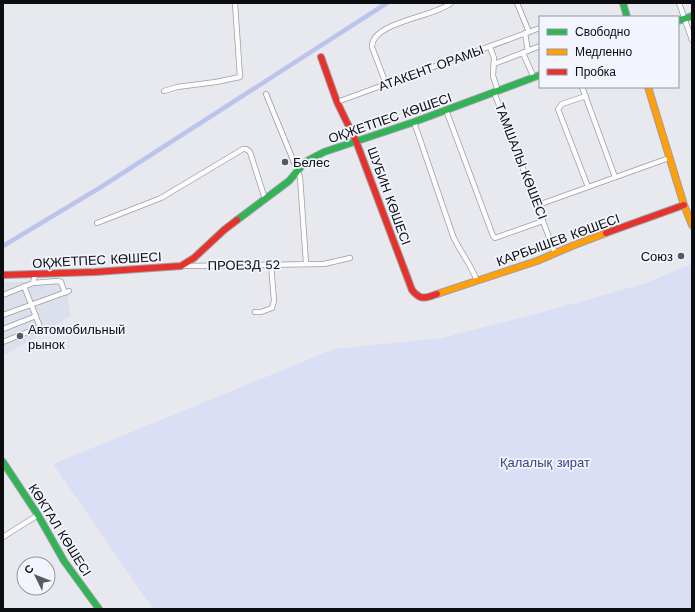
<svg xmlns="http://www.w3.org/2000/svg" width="695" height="612" viewBox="0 0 695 612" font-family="'Work Sans',sans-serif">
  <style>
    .built { fill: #dcdfec }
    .green { fill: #dadff6 }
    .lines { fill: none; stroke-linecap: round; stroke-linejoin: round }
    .canal { stroke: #bdc4ec; stroke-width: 4.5 }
    .street-casing { stroke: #9d9ea2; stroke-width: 6 }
    .fast-casing { stroke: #9d9ea2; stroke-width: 8 }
    .slow-casing { stroke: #9d9ea2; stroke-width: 8 }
    .jam-casing { stroke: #9d9ea2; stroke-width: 8 }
    .street { stroke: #fcfcfd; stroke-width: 4.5 }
    .fast { stroke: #30b455; stroke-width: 6 }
    .slow { stroke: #ff9f0a; stroke-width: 6 }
    .jam { stroke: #e5322d; stroke-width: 6 }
    .poi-dot { fill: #595a5f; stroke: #f2f4fe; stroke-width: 1.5 }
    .labels { text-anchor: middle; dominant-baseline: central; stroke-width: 3.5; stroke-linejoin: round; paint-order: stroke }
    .street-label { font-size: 13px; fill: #0c0d11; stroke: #f2f4fe }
    .poi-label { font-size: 13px; fill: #0c0d11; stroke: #f2f4fe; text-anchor: start }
    .park-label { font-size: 13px; fill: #3b4182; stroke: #f2f4fe }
  </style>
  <rect width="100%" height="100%" fill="#e8e9ef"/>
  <path class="built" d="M64 279 71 316 3 356V283Z"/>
  <path class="green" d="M692 264V609H153L53 464 334 349 442 338 558 308 646 283Z"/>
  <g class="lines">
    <path class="canal" d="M3 246 101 187 387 3"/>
    <g class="street-casing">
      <g id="street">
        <path d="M517 3 529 32"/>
        <path d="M679 3 692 40"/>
        <path d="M525 33 528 51"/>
        <path d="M490 47 494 58 493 76 498 91"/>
        <path d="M523 53 534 78"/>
        <path d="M494 64 540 46"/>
        <path d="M386 84 372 47C371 22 435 17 451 3"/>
        <path d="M582 87 615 177"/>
        <path d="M164 91 177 87 216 82 240 77 235 3"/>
        <path d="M494 92 555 253"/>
        <path d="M266 94 300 177 306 263"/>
        <path d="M586 96 562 104 558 109 588 187"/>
        <path d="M337 102 540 28"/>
        <path d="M446 110 493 236 495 238 543 221"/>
        <path d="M414 122 453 236C460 252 471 264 477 281"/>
        <path d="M538 205 669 158"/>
        <path d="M97 223 161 198 243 149H246L250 152 265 199"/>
        <path d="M183 266 324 264 350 258"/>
        <path d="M33 283 58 281 61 282 65 293"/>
        <path d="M3 295 33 283 35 275"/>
        <path d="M255 312H261L272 308 274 301 271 264"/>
        <path d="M3 315 69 291"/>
        <path d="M3 329 36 316"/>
        <path d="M3 342 40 327 24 286"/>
        <path d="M3 537 38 515"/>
      </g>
    </g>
    <g class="fast-casing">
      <g id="fast">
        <path d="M623 3 627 17"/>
        <path d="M678 21 692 16"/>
        <path d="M237 220 289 181 305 162 324 152 414 122 540 75"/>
        <path d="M3 462 38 515 64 561 99 609"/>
      </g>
    </g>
    <g class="slow-casing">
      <g id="slow">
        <path d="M648 87 684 205 692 225"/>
        <path d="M437 294 537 261 572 246 606 233"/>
      </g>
    </g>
    <g class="jam-casing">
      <g id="jam">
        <path d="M321 57 337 102 356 141 412 290C421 301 425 298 437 294"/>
        <path d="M606 233 684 205"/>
        <path d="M3 275 95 272 181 266 194 258 224 230 237 220"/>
      </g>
    </g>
    <use href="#street" class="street"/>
    <use href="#fast" class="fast"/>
    <use href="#slow" class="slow"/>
    <use href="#jam" class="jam"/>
  </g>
  <g class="poi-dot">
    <circle cx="285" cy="162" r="4"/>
    <circle cx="681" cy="256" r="4"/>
    <circle cx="20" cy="336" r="4"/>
  </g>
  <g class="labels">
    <g class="street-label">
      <text transform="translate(431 68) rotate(-20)">АТАКЕНТ ОРАМЫ</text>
      <text transform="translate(390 118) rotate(-19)">ОҚЖЕТПЕС КӨШЕСІ</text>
      <text transform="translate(521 161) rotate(69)">ТАМШАЛЫ КӨШЕСІ</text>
      <text transform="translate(389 196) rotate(70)">ШУБИН КӨШЕСІ</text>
      <text transform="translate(558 240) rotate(-20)">КАРБЫШЕВ КӨШЕСІ</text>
      <text transform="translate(97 260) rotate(-3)">ОҚЖЕТПЕС КӨШЕСІ</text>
      <text transform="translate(244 265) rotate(-1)">ПРОЕЗД 52</text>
      <text transform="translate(60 530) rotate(58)">КӨКТАЛ КӨШЕСІ</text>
    </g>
    <g class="poi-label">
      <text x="293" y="162">Белес</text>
      <text x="673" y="256" text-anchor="end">Союз</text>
      <text x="28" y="329">Автомобильный<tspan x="28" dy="15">рынок</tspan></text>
    </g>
    <g class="park-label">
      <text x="545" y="462">Қалалық зират</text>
    </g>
  </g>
  <rect width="695" height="612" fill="none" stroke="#0c0d11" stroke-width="8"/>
  <rect x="539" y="16" width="140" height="72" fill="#f2f4fe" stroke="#96989f"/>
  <rect x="547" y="29" width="20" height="6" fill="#30b455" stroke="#96989f"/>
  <text x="575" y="36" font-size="12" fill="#0c0d11">Свободно</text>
  <rect x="547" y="49" width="20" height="6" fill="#ff9f0a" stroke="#96989f"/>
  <text x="575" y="56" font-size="12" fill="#0c0d11">Медленно</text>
  <rect x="547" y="69" width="20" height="6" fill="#e5322d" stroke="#96989f"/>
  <text x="575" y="76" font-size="12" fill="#0c0d11">Пробка</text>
  <g transform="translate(36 576) rotate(313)"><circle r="19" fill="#f2f4fe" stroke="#96989f"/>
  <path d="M0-3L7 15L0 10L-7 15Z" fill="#595a5f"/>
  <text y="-6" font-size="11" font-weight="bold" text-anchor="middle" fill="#0c0d11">С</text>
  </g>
</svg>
